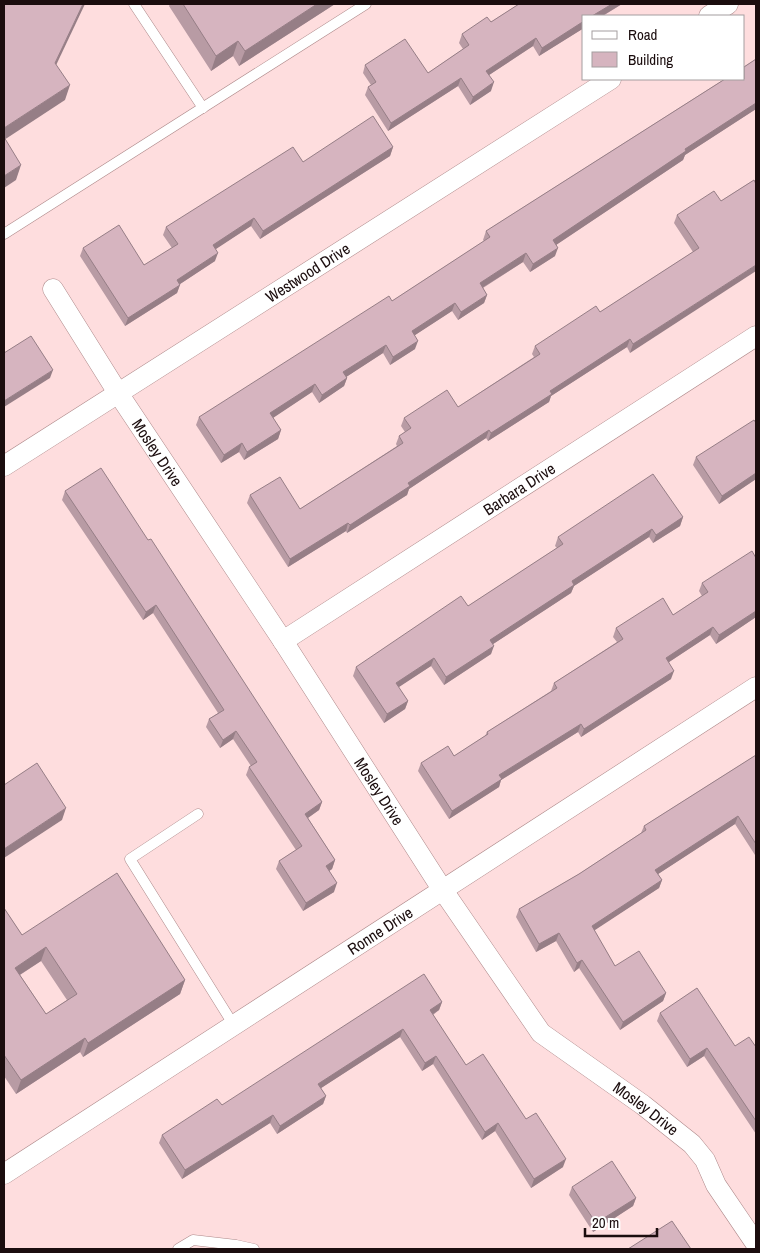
<svg xmlns="http://www.w3.org/2000/svg" width="760" height="1253" viewBox="0 0 760 1253" font-family="'Archivo Narrow',sans-serif">
  <style>
    .lines { fill: none; stroke-linecap: round; stroke-linejoin: round }
    .service-casing { stroke: #ae898a; stroke-width: 11 }
    .minor-casing { stroke: #ae898a; stroke-width: 21 }
    .service { stroke: #fff; stroke-width: 10 }
    .minor { stroke: #fff; stroke-width: 20 }
    .wall { fill: #b89ba4; fill-rule: evenodd }
    .shaded-wall { fill: #967e86 }
    .building { fill: #d6b4bf; stroke: #967e86; fill-rule: evenodd }
    .labels { text-anchor: middle; dominant-baseline: central; stroke-width: 4; stroke-linejoin: round; paint-order: stroke }
    .street-label { font-size: 16px; fill: #1b0d0e; stroke: #fff }
  </style>
  <rect width="100%" height="100%" fill="#feddde"/>
  <g class="lines">
    <g class="service-casing">
      <g id="service">
        <path d="M134 4 203 108"/>
        <path d="M4 234 366 4"/>
        <path d="M198 814 130 859 233 1024"/>
        <path d="M178 1249 193 1240 236 1245 254 1249"/>
      </g>
    </g>
    <g class="minor-casing">
      <g id="minor">
        <path d="M709 16 728 4"/>
        <path id="s1" d="M53 289 118 393 283 641 442 889 541 1033 643 1105 692 1144 705 1160 716 1185 756 1244"/>
        <path id="s2" d="M4 466 611 79"/>
        <path id="s3" d="M283 641 756 336"/>
        <path id="s4" d="M4 1174 756 687"/>
      </g>
    </g>
    <use href="#service" class="service"/>
    <use href="#minor" class="minor"/>
  </g>
  <g class="wall">
    <path d="M170 4H335L239 66 233 56 211 71 169 6Z"/>
    <path d="M519 4H622L539 56 533 46 489 75 491 91 470 105 458 86 388 131 365 95 368 87 371 85 363 73 365 65 428 73 463 49 459 43 462 34 491 22Z"/>
    <path d="M756 59V110V109L685 155 683 160 556 245 555 256 530 272 523 262 483 288 487 295 484 303 458 320 452 311 415 335V349L390 365 383 353 346 377 347 378 344 386 319 403 312 392 272 418 281 430 278 439 244 460 239 452 221 463 196 425 199 417 392 301 484 241 483 240 486 231Z"/>
    <path d="M393 147 390 156 260 239 251 226 215 249V261L180 284 177 293 125 326 80 256 83 248 144 265 172 248 163 235 166 227 303 162Z"/>
    <path d="M754 180 630 353 627 347 551 396 549 402 488 441 486 438 409 489 407 495 347 533 346 531 288 567 247 503 250 495 300 509 397 446 396 444 399 436 405 432 401 426 404 418 458 407 534 357 532 354 535 346 600 312 693 252 674 223 677 215 721 201Z"/>
    <path d="M756 423V479L719 504 693 465 696 457Z"/>
    <path d="M65 491 148 540 322 802 319 810 308 818 335 860 332 869 329 871 334 892 303 911 276 869 279 861 296 850 246 775 249 767 251 766 233 739 220 748 206 727 209 719 218 713 153 613 143 620 62 500Z"/>
    <path d="M683 517 680 526 653 543 649 537 574 586 571 593 493 644 491 654 444 685 431 666 398 687 408 701 405 709 384 723 353 676 356 667 468 606 557 548 555 546 558 537Z"/>
    <path d="M756 558V617L716 644 710 635 669 662 671 679 581 737 578 732 501 780 499 787 449 819 418 771 421 763 454 756 485 736 487 732 551 691 554 683 617 642 613 637 616 628 673 615 702 596 699 591 702 583Z"/>
    <path d="M756 755V854L755 855 735 824 658 874 662 880 659 888 594 930 615 966 666 993 663 1001 620 1030 579 968 574 972 556 941 536 952 516 917 519 909 579 874 641 833 644 826Z"/>
    <path d="M4 908 22 935 185 980 180 994 83 1057 80 1052 16 1094 4 1076ZM41 961 67 1000 46 1014 20 975Z"/>
    <path d="M442 1002 439 1010 433 1015 466 1065 526 1119 563 1167 531 1188 495 1131 482 1140 433 1064 422 1071 400 1037 321 1088 326 1096 323 1104 277 1134 270 1123 182 1179 159 1143 162 1135 222 1105Z"/>
    <path d="M660 1013 735 1046 756 1047V1134L704 1056 687 1067 657 1021Z"/>
    <path d="M572 1187 636 1198 633 1206 593 1232 569 1195Z"/>
  </g>
  <g class="shaded-wall">
    <path d="M83 4H85L50 78 55 63Z"/>
    <path d="M317 4H335L239 66 245 51Z"/>
    <path d="M612 4H622L602 16H592Z"/>
    <path d="M584 21V28L539 56 542 48Z"/>
    <path d="M536 38 533 46 483 79 486 71Z"/>
    <path d="M238 41 233 56 211 71 216 56Z"/>
    <path d="M461 78 458 86 388 131 391 123Z"/>
    <path d="M494 82 491 91 470 105 473 97Z"/>
    <path d="M70 85 65 100 4 140V128Z"/>
    <path d="M756 103V109L685 155 683 160 550 249 553 240 685 149Z"/>
    <path d="M393 147 390 156 260 239 263 231Z"/>
    <path d="M21 165 16 180 4 188V176Z"/>
    <path d="M254 218 251 226 210 253 213 245Z"/>
    <path d="M558 248 555 256 530 272 533 264Z"/>
    <path d="M218 253 215 261 174 288 177 280Z"/>
    <path d="M526 253 523 262 477 291 480 283Z"/>
    <path d="M756 265V271L630 353 633 344Z"/>
    <path d="M180 285 177 293 125 326 128 318Z"/>
    <path d="M487 295 484 303 458 320 461 312Z"/>
    <path d="M455 303 452 311 409 339 412 331Z"/>
    <path d="M630 339 627 347 551 396 549 402 488 441 491 433 550 391Z"/>
    <path d="M418 341 415 349 390 365 393 357Z"/>
    <path d="M386 345 383 353 340 381 343 372Z"/>
    <path d="M53 370 50 378 4 407V401Z"/>
    <path d="M347 378 344 386 319 403 322 395Z"/>
    <path d="M315 384 312 392 267 422 270 413Z"/>
    <path d="M281 430 278 439 244 460 247 452Z"/>
    <path d="M489 430 486 438 409 489 407 495 347 533 350 525 408 483Z"/>
    <path d="M242 443 239 452 221 463 224 455Z"/>
    <path d="M756 473V479L719 504 722 496Z"/>
    <path d="M683 517 680 526 653 543 656 535Z"/>
    <path d="M348 523 346 531 288 567 290 559Z"/>
    <path d="M652 529 649 537 574 586 571 593 487 648 490 640 572 581Z"/>
    <path d="M156 605 153 613 143 620 146 612Z"/>
    <path d="M756 611V617L716 644 719 635Z"/>
    <path d="M713 627 710 635 663 666 666 658Z"/>
    <path d="M494 646 491 654 444 685 446 677Z"/>
    <path d="M434 658 431 666 393 691 396 683Z"/>
    <path d="M674 671 671 679 581 737 584 729Z"/>
    <path d="M408 701 405 709 384 723 387 714Z"/>
    <path d="M581 724 578 732 501 780 499 787 449 819 452 811 499 775Z"/>
    <path d="M236 731 233 739 220 748 223 740Z"/>
    <path d="M322 802 319 810 302 822 305 814Z"/>
    <path d="M66 808 62 820 4 858V849Z"/>
    <path d="M738 816 735 824 652 878 655 870Z"/>
    <path d="M335 860 332 869 323 875 326 866Z"/>
    <path d="M662 880 659 888 589 934 592 926Z"/>
    <path d="M337 883 334 892 303 911 306 903Z"/>
    <path d="M559 933 556 941 536 952 539 944Z"/>
    <path d="M46 947 41 961 10 981 15 968Z"/>
    <path d="M582 960 579 968 574 972 577 963Z"/>
    <path d="M185 980 180 994 83 1057 88 1043Z"/>
    <path d="M666 993 663 1001 620 1030 623 1022Z"/>
    <path d="M442 1002 439 1010 427 1018 430 1010Z"/>
    <path d="M403 1029 400 1037 315 1092 318 1084Z"/>
    <path d="M85 1038 80 1052 16 1094 21 1080Z"/>
    <path d="M707 1048 704 1056 687 1067 690 1059Z"/>
    <path d="M436 1056 433 1064 422 1071 425 1063Z"/>
    <path d="M326 1096 323 1104 277 1134 280 1126Z"/>
    <path d="M273 1115 270 1123 182 1179 185 1170Z"/>
    <path d="M498 1123 495 1131 482 1140 485 1132Z"/>
    <path d="M566 1159 563 1167 531 1188 534 1179Z"/>
    <path d="M636 1198 633 1206 593 1232 596 1223Z"/>
  </g>
  <g class="building">
    <path d="M4 4H83L55 63 70 85 4 128Z"/>
    <path d="M183 4H317L245 51 238 41 216 56Z"/>
    <path d="M519 4H612L592 16H584V21L542 48 536 38 486 71 494 82 473 97 461 78 391 123 368 87 376 82 365 65 405 39 428 73 469 45 462 34 487 17 491 22Z"/>
    <path d="M756 59V103L685 149 686 151 553 240 558 248 533 264 526 253 480 283 487 295 461 312 455 303 412 331 418 341 393 357 386 345 343 372 347 378 322 395 315 384 270 413 281 430 247 452 242 443 224 455 199 417 389 296 392 301 490 237 486 231 725 79H744V67Z"/>
    <path d="M373 116 393 147 263 231 254 218 213 245 218 253 177 280 180 285 128 318 83 248 119 225 144 265 178 244 166 227 293 147 303 162Z"/>
    <path d="M4 137 21 165 4 176Z"/>
    <path d="M754 180 756 184V265L633 344 630 339 550 391 552 394 491 433 489 430 408 483 410 486 350 525 348 523 290 559 250 495 280 477 300 509 403 443 399 436 411 428 404 418 447 390 458 407 540 354 535 346 596 306 600 312 699 248 677 215 714 191 721 201Z"/>
    <path d="M31 336 53 370 4 401V353Z"/>
    <path d="M754 420 756 423V473L722 496 696 457Z"/>
    <path d="M101 468 148 540 151 539 322 802 305 814 335 860 326 866 337 883 306 903 279 861 302 846 249 767 257 762 236 731 223 740 209 719 224 710 156 605 146 612 65 491Z"/>
    <path d="M653 474 683 517 656 535 652 529 572 581 574 585 490 640 494 646 446 677 434 658 396 683 408 701 387 714 356 667 461 596 468 606 563 544 558 537Z"/>
    <path d="M752 551 756 558V611L719 635 713 627 666 658 674 671 584 729 581 724 499 775 502 779 452 811 421 763 448 746 454 756 488 734 487 732 557 688 554 683 623 639 616 628 663 598 673 615 708 592 702 583Z"/>
    <path d="M756 755V844L738 816 655 870 662 880 592 926 615 966 639 951 666 993 623 1022 582 960 577 963 559 933 539 944 519 909 579 874 646 830 644 826Z"/>
    <path d="M37 763 66 808 4 849V785Z"/>
    <path d="M117 873 185 980 88 1043 85 1038 21 1080 4 1055V908L22 935ZM46 947 77 994 46 1014 15 968Z"/>
    <path d="M424 974 442 1002 430 1010 466 1065 483 1054 526 1119 536 1113 566 1159 534 1179 498 1123 485 1132 436 1056 425 1063 403 1029 318 1084 326 1096 280 1126 273 1115 185 1170 162 1135 217 1099 222 1105Z"/>
    <path d="M697 988 735 1046 749 1037 756 1047V1121L707 1048 690 1059 660 1013Z"/>
    <path d="M612 1161 636 1198 596 1223 572 1187Z"/>
    <path d="M672 1221 691 1249H628Z"/>
  </g>
  <g class="labels">
    <g class="street-label">
      <text stroke="none"><textPath href="#s2" startOffset="360">Westwood Drive</textPath></text>
      <text stroke="none"><textPath href="#s1" startOffset="194">Mosley Drive</textPath></text>
      <text stroke="none"><textPath href="#s3" startOffset="281">Barbara Drive</textPath></text>
      <text stroke="none"><textPath href="#s1" startOffset="599">Mosley Drive</textPath></text>
      <text stroke="none"><textPath href="#s4" startOffset="448">Ronne Drive</textPath></text>
      <text stroke="none"><textPath href="#s1" startOffset="1019">Mosley Drive</textPath></text>
    </g>
  </g>
  <rect width="760" height="1253" fill="none" stroke="#1b0d0e" stroke-width="10"/>
  <rect x="582" y="15" width="162" height="65" fill="#ffffff" stroke="#a49e9f"/>
  <rect x="592" y="31" width="25" height="8" fill="#ffffff" stroke="#a49e9f"/>
  <text x="628" y="40" font-size="15" fill="#1b0d0e">Road</text>
  <rect x="592" y="52" width="25" height="15" fill="#d6b4bf" stroke="#a49e9f"/>
  <text x="628" y="65" font-size="15" fill="#1b0d0e">Building</text>
  <path d="M585 1228v8h72v-8" fill="none" stroke="#1b0d0e" stroke-width="2.5"/>
  <text x="592" y="1228" font-size="15" fill="#1b0d0e" stroke="#ffffff" stroke-width="4" paint-order="stroke">20 m</text>
</svg>
